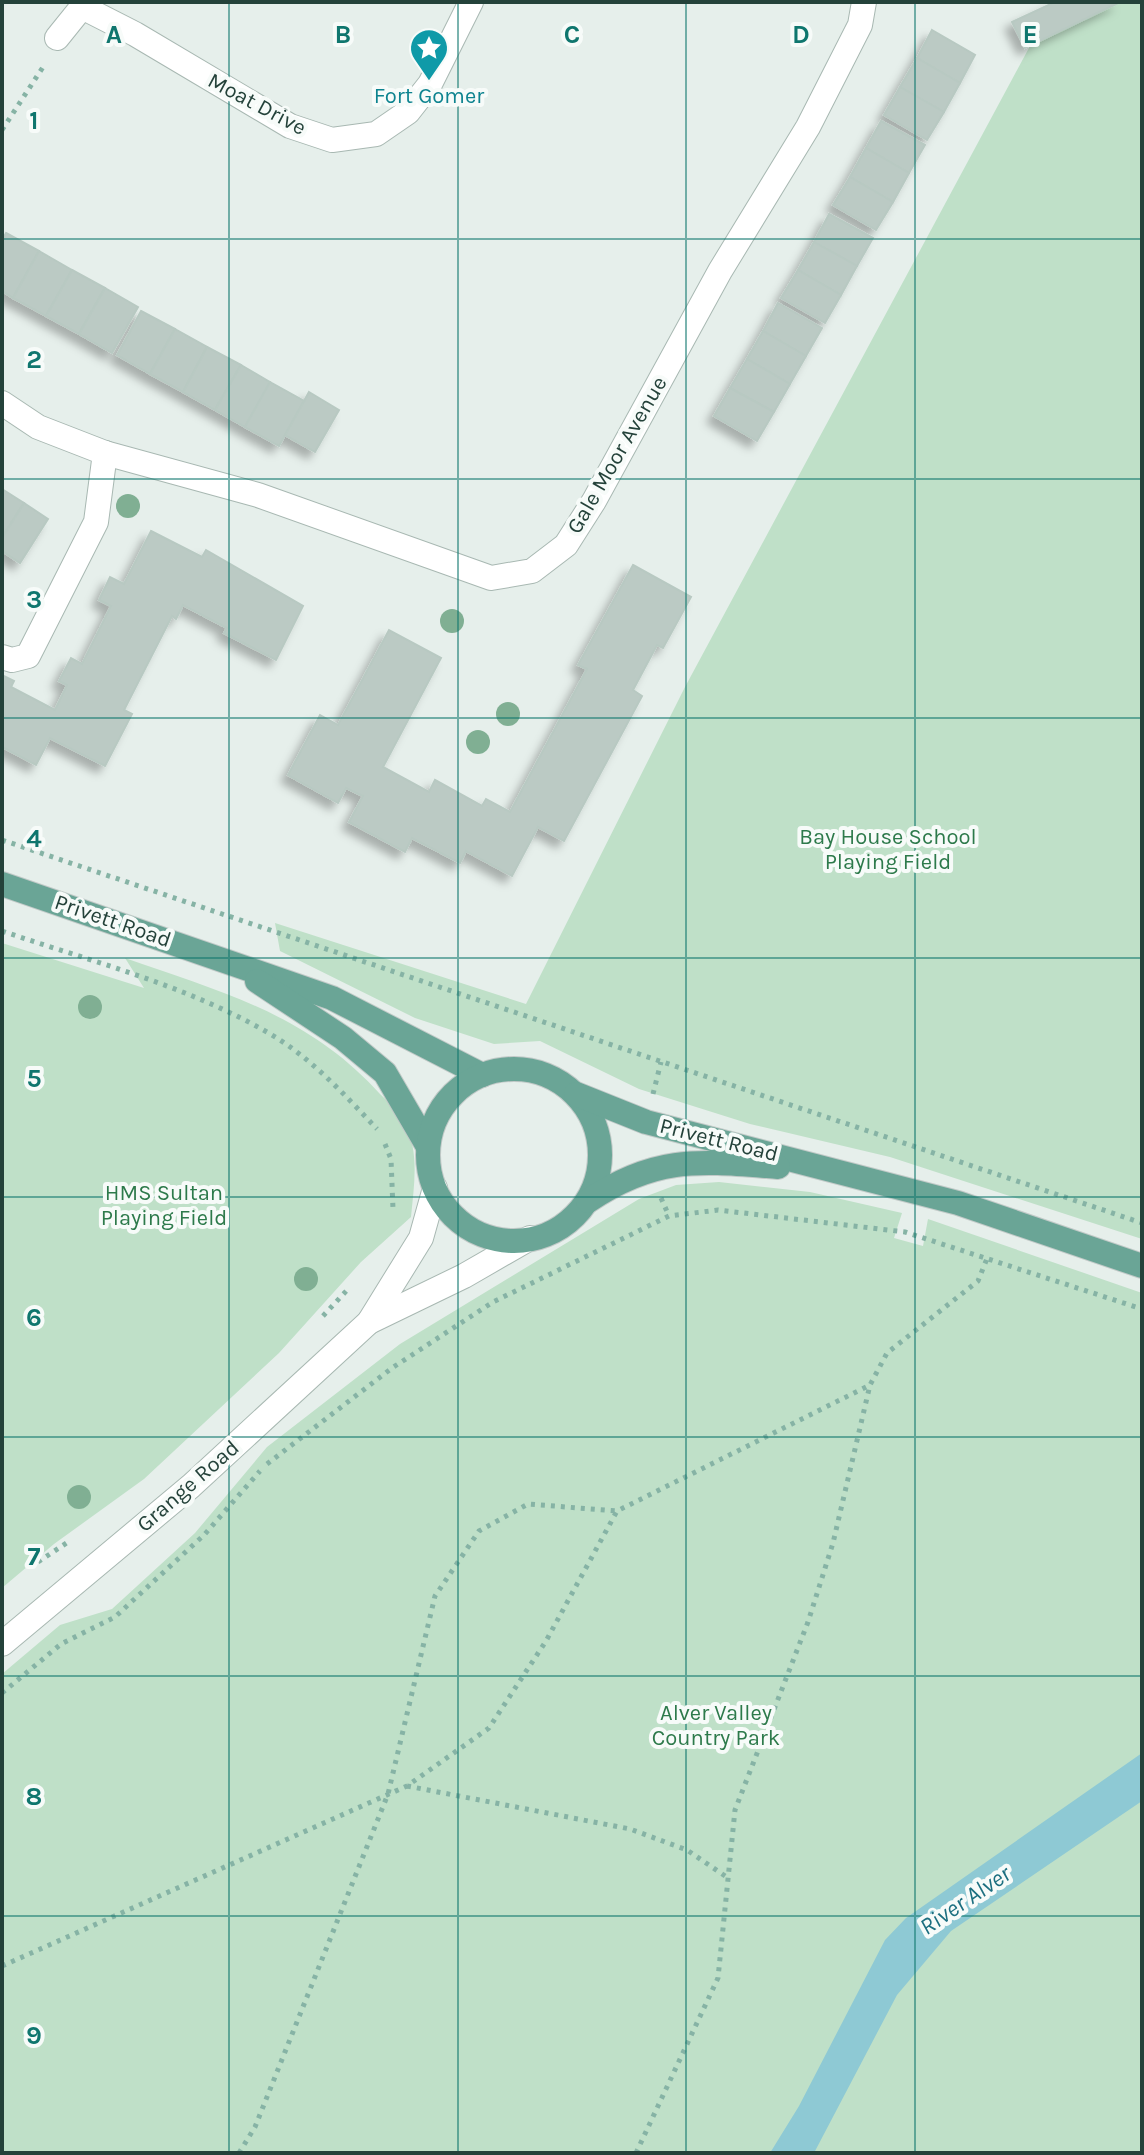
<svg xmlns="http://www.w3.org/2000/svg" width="1144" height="2155" viewBox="0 0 1144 2155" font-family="Karla,sans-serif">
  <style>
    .green { fill: #bfe0c8 }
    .water { fill: #8ec9d4 }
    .building { fill: #bbcac4; stroke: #b8c9c2; stroke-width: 2; filter: url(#shadow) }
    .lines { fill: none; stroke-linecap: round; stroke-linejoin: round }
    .minor-casing { stroke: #a8b8b2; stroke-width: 26 }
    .major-casing { stroke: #c2cac8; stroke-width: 26 }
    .path { stroke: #86b3a5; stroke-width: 5; stroke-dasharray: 4 6; stroke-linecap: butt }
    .minor { stroke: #fff; stroke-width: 24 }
    .major { stroke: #6aa596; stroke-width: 24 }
    .tree { fill: #80af93 }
    .grid { fill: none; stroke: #0f766e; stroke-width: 2; stroke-opacity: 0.55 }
    .labels { text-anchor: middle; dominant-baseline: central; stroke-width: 8; stroke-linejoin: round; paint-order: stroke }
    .culture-label { font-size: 22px; fill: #0d838f; stroke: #f7fbf9 }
    .street-label { font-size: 22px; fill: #24423a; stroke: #f7fbf9 }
    .park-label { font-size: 22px; fill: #2d7a4b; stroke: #f7fbf9 }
    .water-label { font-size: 24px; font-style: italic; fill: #1c6f80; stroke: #f7fbf9 }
    .grid-label { font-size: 26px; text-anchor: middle; font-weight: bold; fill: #0f766e; stroke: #f7fbf9; stroke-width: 8; stroke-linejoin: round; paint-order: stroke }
  </style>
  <defs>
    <filter id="shadow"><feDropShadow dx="-7" dy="7" stdDeviation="4" flood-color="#0004"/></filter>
  </defs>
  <rect width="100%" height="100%" fill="#e6efeb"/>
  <g class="green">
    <path d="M1120 2H1142V1239L890 1157 750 1124 639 1089 540 1041 494 1044 415 1018 280 951 275 923 526 1004 685 687 1030 46Z"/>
    <path d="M2 943 144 988 125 958C222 992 309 1015 380 1094 388 1102 399 1111 404 1121 420 1152 414 1185 411 1217L361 1262 279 1353 144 1479 54 1544 2 1588Z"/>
    <path d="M719 1182 810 1192 902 1213 894 1238 923 1246 928 1219 1142 1293V2153H2V1674L60 1625 112 1609 195 1533 267 1447 400 1344 639 1199 676 1185Z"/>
  </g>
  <path class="water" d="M1142 1753V1801L951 1931 897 1995 814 2153H770L799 2106 885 1940 906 1918Z"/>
  <g class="building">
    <path d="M1055 2H1120L1025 48 1012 22Z"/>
    <path d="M932 30 975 55 960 83 917 58Z"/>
    <path d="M917 58 960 83 944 112 900 87Z"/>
    <path d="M900 87 944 112 927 140 884 115Z"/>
    <path d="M881 121 925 145 909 173 866 148Z"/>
    <path d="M866 148 909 173 893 202 850 177Z"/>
    <path d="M850 177 893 202 876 230 833 205Z"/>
    <path d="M829 214 873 238 857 266 814 242Z"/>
    <path d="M6 233 39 251 13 298 2 291V240Z"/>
    <path d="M814 242 857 266 841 295 798 270Z"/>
    <path d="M39 251 72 270 46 316 13 298Z"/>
    <path d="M72 270 105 288 79 334 46 316Z"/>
    <path d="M798 270 841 295 825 323 781 298Z"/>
    <path d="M105 288 138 307 112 353 79 334Z"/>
    <path d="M778 303 822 328 806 356 763 331Z"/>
    <path d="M141 311 175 329 150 374 117 355Z"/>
    <path d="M175 329 207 347 183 392 150 374Z"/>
    <path d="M763 331 806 356 790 384 747 359Z"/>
    <path d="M207 347 241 365 215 410 183 392Z"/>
    <path d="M747 359 790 384 774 412 730 388Z"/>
    <path d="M241 365 270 382 245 427 215 410Z"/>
    <path d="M270 382 304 401 279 446 245 427Z"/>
    <path d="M730 388 774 412 757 441 714 416Z"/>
    <path d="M309 392 339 410 315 452 285 435Z"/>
    <path d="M2 489 24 503 2 538Z"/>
    <path d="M24 503 48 519 20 563 2 551V538Z"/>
    <path d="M151 531 202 557 206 550 303 606 276 660 224 633 227 628 183 605 176 619 172 616 124 710 132 714 105 766 50 738 36 765 2 747V675L14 681 11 687 55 710 67 685 59 681 71 658 82 664 111 606 99 600 110 577 124 584Z"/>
    <path d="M633 565 691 597 663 648 657 645 633 690 642 696 564 841 538 827 512 876 466 851 460 863 412 838 405 852 349 822 363 796 346 788 338 803 288 775 320 715 338 725 389 630 441 658 383 767 429 792 435 780 482 806 486 799 510 812 587 669 578 665Z"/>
  </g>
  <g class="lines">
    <g class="minor-casing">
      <g id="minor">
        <path d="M84 8 135 34 290 126 332 140 376 134 408 112 430 84 471 2"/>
        <path d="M57 38 86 2"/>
        <path d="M2 403 38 427 105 453 258 495 491 578 532 571 566 545 594 501 720 271 808 127 860 25 864 2"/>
        <path d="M2 657 12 660 28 656 96 522 105 453"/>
        <path d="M369 1322 464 1276 530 1238"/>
        <path d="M2 1644 191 1486 369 1322 421 1238 435 1188"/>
      </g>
    </g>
    <g class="major-casing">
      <g id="major">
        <path d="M2 884 332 998 482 1075"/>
        <path d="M257 981 343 1038 385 1073 427 1145"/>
        <circle cx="514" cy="1155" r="86"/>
        <path d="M576 1094 646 1122 958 1203 1142 1266"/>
        <path d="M588 1201C656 1155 700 1161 778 1167"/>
      </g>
    </g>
    <g class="path">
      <path d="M2 130 45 64"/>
      <path d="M2 840 1142 1223"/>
      <path d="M2 931C93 962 189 986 272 1035 312 1059 345 1095 377 1129"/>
      <path d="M653 1094 661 1062"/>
      <path d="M385 1144 391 1159 393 1209"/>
      <path d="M661 1198 669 1216"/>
      <path d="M323 1316 349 1288"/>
      <path d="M267 1464 392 1368 493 1302 669 1216 718 1210 905 1232 1142 1309"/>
      <path d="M38 1562 71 1540"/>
      <path d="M2 1693 61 1644 115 1617 204 1535 260 1471"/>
      <path d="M407 1786 630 1829 687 1850 728 1878"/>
      <path d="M2 1966 407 1786 489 1728 546 1641 617 1511 870 1385"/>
      <path d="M239 2153 255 2127 388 1794 435 1596 479 1531 528 1504 617 1511"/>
      <path d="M636 2153 718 1978 735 1810 808 1622 833 1543 870 1385 887 1353 978 1281 988 1256"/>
    </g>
    <use href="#minor" class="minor"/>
    <use href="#major" class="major"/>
  </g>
  <g class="tree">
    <circle cx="128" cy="506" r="12"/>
    <circle cx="452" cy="621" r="12"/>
    <circle cx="508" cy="714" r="12"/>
    <circle cx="478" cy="742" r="12"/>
    <circle cx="90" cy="1007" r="12"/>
    <circle cx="306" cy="1279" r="12"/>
    <circle cx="79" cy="1497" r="12"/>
  </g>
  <path class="grid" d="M229 2V2153M458 2V2153M686 2V2153M915 2V2153M2 239H1142M2 479H1142M2 718H1142M2 958H1142M2 1197H1142M2 1437H1142M2 1676H1142M2 1916H1142"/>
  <defs>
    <g id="sight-pin" transform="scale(2)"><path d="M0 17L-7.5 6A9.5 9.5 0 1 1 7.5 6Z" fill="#0f9aa8" stroke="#f7fbf9"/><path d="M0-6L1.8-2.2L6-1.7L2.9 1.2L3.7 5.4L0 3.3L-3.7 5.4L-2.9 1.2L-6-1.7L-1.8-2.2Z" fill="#fff"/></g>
  </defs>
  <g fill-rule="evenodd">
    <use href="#sight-pin" x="429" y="48"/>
  </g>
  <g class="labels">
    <g class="culture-label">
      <text x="429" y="96">Fort Gomer</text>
    </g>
    <g class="street-label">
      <text transform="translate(257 104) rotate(28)">Moat Drive</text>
      <text transform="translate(617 455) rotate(-60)">Gale Moor Avenue</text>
      <text transform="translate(113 921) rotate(19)">Privett Road</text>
      <text transform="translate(719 1140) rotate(14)">Privett Road</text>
      <text transform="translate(188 1486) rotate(-41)">Grange Road</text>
    </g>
    <g class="park-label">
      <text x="888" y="837">Bay House School<tspan x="888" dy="25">Playing Field</tspan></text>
      <text x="164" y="1193">HMS Sultan<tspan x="164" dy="25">Playing Field</tspan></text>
      <text x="716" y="1713">Alver Valley<tspan x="716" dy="25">Country Park</tspan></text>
    </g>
    <g class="water-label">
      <text transform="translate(965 1900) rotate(-34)">River Alver</text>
    </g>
  </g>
  <g class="grid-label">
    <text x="114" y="43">A</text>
    <text x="343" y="43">B</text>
    <text x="572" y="43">C</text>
    <text x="801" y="43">D</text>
    <text x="1030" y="43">E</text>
    <text x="34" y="129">1</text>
    <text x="34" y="368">2</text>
    <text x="34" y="608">3</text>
    <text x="34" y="847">4</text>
    <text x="34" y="1087">5</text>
    <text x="34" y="1326">6</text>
    <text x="34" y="1565">7</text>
    <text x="34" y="1805">8</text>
    <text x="34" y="2044">9</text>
  </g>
  <rect width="1144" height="2155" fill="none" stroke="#24423a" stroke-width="8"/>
</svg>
